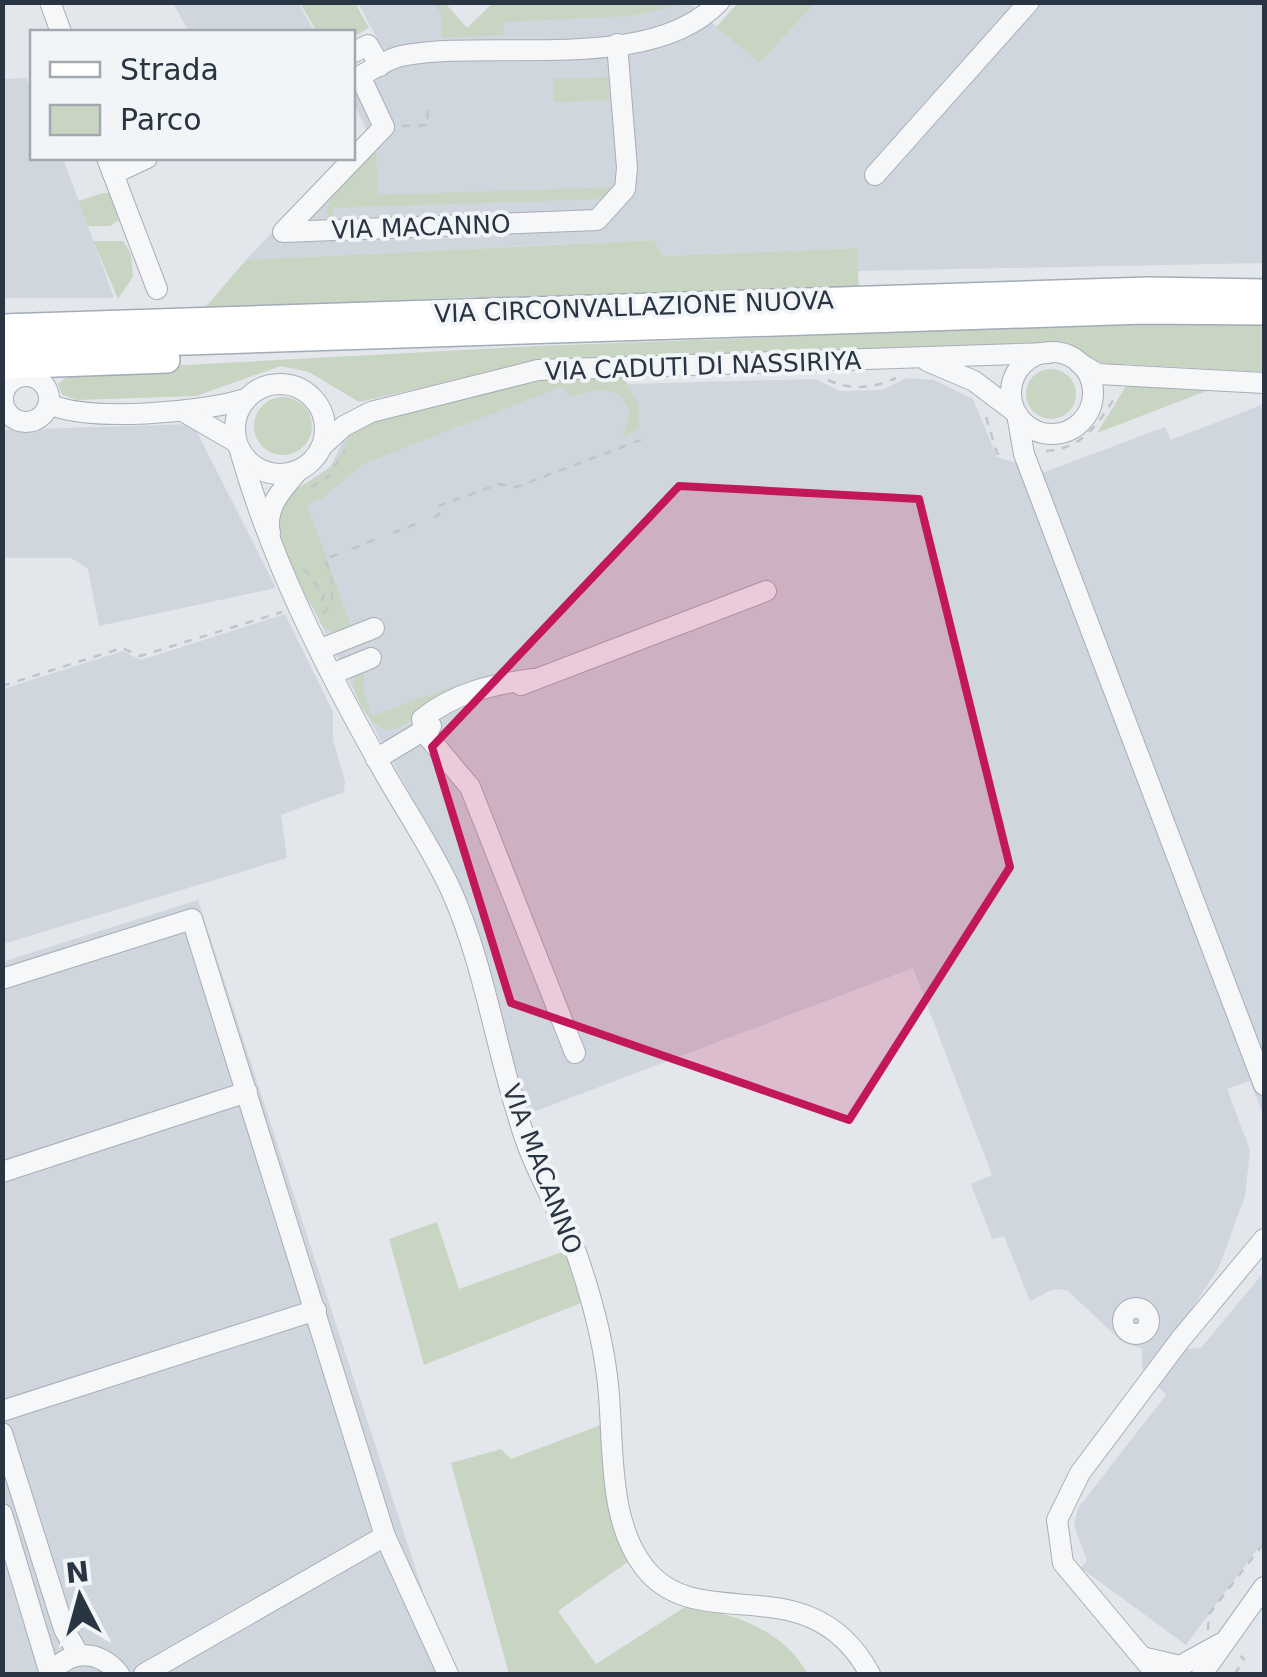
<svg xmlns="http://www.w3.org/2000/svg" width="1267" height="1677" viewBox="0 0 1267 1677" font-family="'DejaVu Sans',sans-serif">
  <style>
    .built { fill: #d0d6dd }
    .green { fill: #c9d5c3 }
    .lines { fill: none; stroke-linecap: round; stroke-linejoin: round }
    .minor-casing { stroke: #a8aeb6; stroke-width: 22 }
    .major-casing { stroke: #a1acb7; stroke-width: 28 }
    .path { stroke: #c0c5ca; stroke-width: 2.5; stroke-dasharray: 8 8; stroke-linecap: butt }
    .minor { stroke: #f5f7f9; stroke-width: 20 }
    .major { stroke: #fff; stroke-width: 25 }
    .marked { fill: #c2185b; fill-opacity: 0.2; stroke: #c2185b; stroke-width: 8; stroke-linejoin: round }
    .labels { text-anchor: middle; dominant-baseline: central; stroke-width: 8; stroke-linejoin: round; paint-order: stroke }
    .street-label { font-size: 25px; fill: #2a3544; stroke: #f2f5f8 }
  </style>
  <rect width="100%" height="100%" fill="#e3e7eb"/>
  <g class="built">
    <path d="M173 3H298L315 32H189Z"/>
    <path d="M358 3H445L467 28 493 3H689L760 63 815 3H1264V263L858 271 856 248 664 256 652 240 246 260 367 131 353 101V67L384 51Z"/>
    <path d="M27 78 32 96V158H63L114 298H3V79Z"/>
    <path d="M621 375 628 384 815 379 840 391 882 390 907 378 934 380 973 399 997 457 1045 472 1165 427 1171 440 1264 404V1116L1250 1081 1227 1089 1250 1150 1245 1196 1219 1267 1180 1327 1185 1349 1201 1348 1264 1272V1540L1186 1645 1081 1568 1087 1560 1074 1526 1078 1508 1166 1395 1142 1368V1349L1121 1341 1067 1290 1054 1289 1030 1301 1004 1236 992 1239 971 1184 992 1175 913 968 528 1114 462 891 352 687 283 547 280 519 294 491 330 467 346 436 368 418Z"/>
    <path d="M193 424 276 588 99 626 88 569 71 558H3L2 430Z"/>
    <path d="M285 614 333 712V740L345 781 344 792 281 815 287 858 3 944V689L123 651 141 660Z"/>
    <path d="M198 900 439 1641 458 1674H3L2 962Z"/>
  </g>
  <g class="green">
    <path d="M300 3H355L369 28 353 37 352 32H317Z"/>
    <path d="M434 3H445L467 28 493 3H686L631 16 504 22 503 35 442 38 441 14Z"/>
    <path d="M738 3V2L815 3 760 63 716 27Z"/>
    <path d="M608 77 609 100 554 102 553 79Z"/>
    <path d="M376 151 378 195 618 187 603 199 333 208V220L328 219C322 193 359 167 376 151Z"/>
    <path d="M103 193H110L119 220 110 226H88L78 201Z"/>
    <path d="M653 240 664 256 857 248 859 290 509 301 472 297 203 310 246 260Z"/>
    <path d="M93 241H123L131 254 133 277 118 299Z"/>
    <path d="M1141 323 1264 324V372L1125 364 1123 369 1041 345 547 359 359 402 309 372 281 366 196 396 78 400 62 395 58 384 74 371 538 346Z"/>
    <circle cx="1051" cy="394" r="25"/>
    <path d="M621 375 638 402 639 429 622 437 630 413C620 381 594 389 570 398L563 386 363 464 324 497 307 505 352 628 335 633 323 627C307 594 262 535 287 498 297 484 319 480 331 466 348 447 343 438 368 418L553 377Z"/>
    <path d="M1128 383 1217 387 1097 433Z"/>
    <circle cx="283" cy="426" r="29"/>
    <path d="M365 668 363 693 372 716 456 685C430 698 415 728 385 730 367 721 350 695 354 674Z"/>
    <path d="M437 1222 459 1289 565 1251 581 1303 424 1365 389 1239Z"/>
    <path d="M601 1425 629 1561 558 1611 596 1664 685 1607C735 1613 782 1629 808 1674H509L451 1463 501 1449 511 1459Z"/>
  </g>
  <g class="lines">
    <g class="minor-casing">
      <g id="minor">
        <path d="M50 2 61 32"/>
        <path d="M617 44 627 168 625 189 597 220 283 232 384 127 360 76C372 70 387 59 401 56 492 38 650 75 719 2"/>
        <path d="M352 53 368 45 380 66"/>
        <path d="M107 158 157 289"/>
        <path d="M113 174 147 158"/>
        <path d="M875 175 1029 2"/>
        <circle cx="1052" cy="393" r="41"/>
        <path d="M927 361 974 381 1015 412"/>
        <path d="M1079 363 1098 374 1264 383"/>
        <circle cx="26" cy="399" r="23"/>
        <circle cx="280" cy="429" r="45"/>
        <path d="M49 404C89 422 202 413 245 399"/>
        <path d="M186 413 236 442"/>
        <path d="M1017 414 1024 454 1264 1085"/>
        <path d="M322 446 344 426 371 412 538 370 1049 353"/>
        <path d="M241 454C272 562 324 665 379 763 402 805 430 845 450 888 486 967 497 1059 526 1141 540 1181 564 1218 578 1258 591 1296 602 1336 607 1376 615 1434 605 1517 644 1567 699 1639 809 1562 870 1674"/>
        <path d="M270 533C264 508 283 488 299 470"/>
        <path d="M321 649 374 628"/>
        <path d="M332 674 371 658"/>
        <path d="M533 679C493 684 454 693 422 719L424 732 470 787 575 1053"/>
        <path d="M521 685 766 591"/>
        <path d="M376 759 431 726"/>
        <path d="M2 979 192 919 385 1536 448 1674"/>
        <path d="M2 1172 247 1092"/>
        <circle cx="1136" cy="1321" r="13"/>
        <path d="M2 1411 316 1310"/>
        <path d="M2 1433 64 1629 79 1655"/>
        <path d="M2 1514 50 1674"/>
        <path d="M1146 1658 1180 1666 1220 1644"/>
        <path d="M51 1674C70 1648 100 1650 119 1674"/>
        <path d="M144 1674 385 1536"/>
        <path d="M1156 1674 1063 1563 1057 1520 1080 1473 1180 1340 1264 1239"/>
        <path d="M1202 1674 1264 1587"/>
      </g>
    </g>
    <g class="major-casing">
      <g id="major">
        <path d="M2 327 1149 290 1264 292"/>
        <path d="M2 348 1144 311 1264 312"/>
        <path d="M2 366 167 360"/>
      </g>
    </g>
    <g class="path">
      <path d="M402 126 428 125 427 108"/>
      <path d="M828 380C852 391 874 388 896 378"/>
      <path d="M986 417 997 453 1005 458"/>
      <path d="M1046 451C1084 448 1098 424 1117 394"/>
      <path d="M311 487 329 476 345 450"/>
      <path d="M434 517 439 515 436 507 499 484 516 487 646 438"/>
      <path d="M393 533 418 523"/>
      <path d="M352 549 379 538"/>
      <path d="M304 569 324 595 319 607"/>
      <path d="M323 614C339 598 332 578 325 559L338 554"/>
      <path d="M2 686 122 648 140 656 282 612"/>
      <path d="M1208 1630 1209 1614 1264 1543"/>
      <path d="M1235 1674 1244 1659 1240 1656"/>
    </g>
    <use href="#minor" class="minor"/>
    <use href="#major" class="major"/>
  </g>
  <path class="marked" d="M679 486 919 499 1010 867 849 1120 511 1003 432 747Z"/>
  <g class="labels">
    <g class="street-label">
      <text transform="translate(421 227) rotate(-2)">VIA MACANNO</text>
      <text transform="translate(634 307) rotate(-2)">VIA CIRCONVALLAZIONE NUOVA</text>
      <text transform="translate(703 366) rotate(-2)">VIA CADUTI DI NASSIRIYA</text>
      <text transform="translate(542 1169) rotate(69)">VIA MACANNO</text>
    </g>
  </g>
  <rect width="1267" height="1677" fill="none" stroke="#2a3544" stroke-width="10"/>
  <rect x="30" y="30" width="325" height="130" fill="#f2f5f8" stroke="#a2a8b0" stroke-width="2.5"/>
  <rect x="50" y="62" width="50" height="15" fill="#ffffff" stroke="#a2a8b0" stroke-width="2.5"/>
  <text x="120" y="80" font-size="30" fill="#2a3544">Strada</text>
  <rect x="50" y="105" width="50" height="30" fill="#c9d5c3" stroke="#a2a8b0" stroke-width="2.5"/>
  <text x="120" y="130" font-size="30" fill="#2a3544">Parco</text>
  <g transform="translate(80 1597) rotate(354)" stroke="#f2f5f8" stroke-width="8" paint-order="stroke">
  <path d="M0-8L18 38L0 25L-18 38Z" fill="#2a3544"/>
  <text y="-15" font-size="28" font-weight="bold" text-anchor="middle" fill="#2a3544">N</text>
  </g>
</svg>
